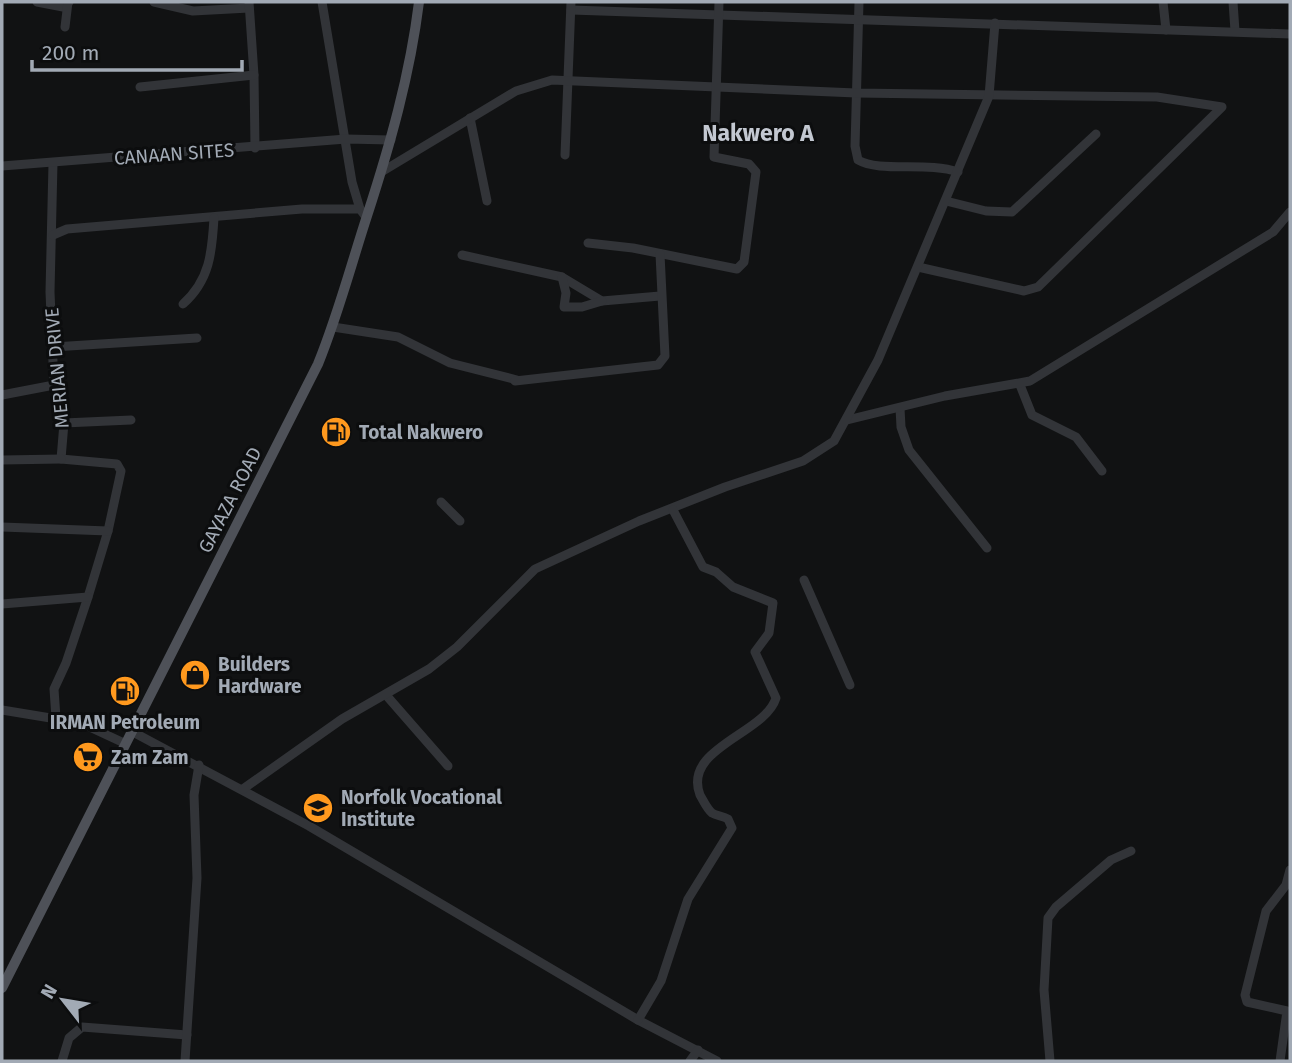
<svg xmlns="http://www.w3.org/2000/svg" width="1292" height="1063" viewBox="0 0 1292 1063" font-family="'Fira Sans',sans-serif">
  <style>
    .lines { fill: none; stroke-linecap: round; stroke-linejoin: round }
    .minor { stroke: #323438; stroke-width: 9 }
    .major { stroke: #4e5158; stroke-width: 10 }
    .labels { text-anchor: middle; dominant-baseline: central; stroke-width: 6; stroke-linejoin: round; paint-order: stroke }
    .street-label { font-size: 19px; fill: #a2aab5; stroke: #0c0d0e }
    .poi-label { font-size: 19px; font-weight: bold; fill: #a2aab5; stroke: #0c0d0e; text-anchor: start }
    .quarter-label { font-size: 23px; font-weight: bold; fill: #c3c8d1; stroke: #0c0d0e }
  </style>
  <rect width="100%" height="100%" fill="#111213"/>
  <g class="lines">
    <g class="minor">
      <path d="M37 2 63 7 69 2"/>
      <path d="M154 2 193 11 249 8"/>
      <path d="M249 2 254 75 255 148"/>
      <path d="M322 2 352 182 360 209"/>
      <path d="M859 2 855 146 858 160C880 173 928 161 958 172"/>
      <path d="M1163 2 1166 30"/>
      <path d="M1233 2 1235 31"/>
      <path d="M571 10 1290 34"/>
      <path d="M65 27 68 2"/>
      <path d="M140 87 254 75"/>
      <path d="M470 118 487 201"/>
      <path d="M565 155 571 2"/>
      <path d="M53 163 50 292 54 385 64 423 61 459 117 464 121 471 108 531 88 597 66 663 54 689 56 718"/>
      <path d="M2 166 346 139 391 140"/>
      <path d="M383 171 516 91 552 80 856 93 1157 97 1222 107 1038 287 1024 291 918 267"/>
      <path d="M946 201 986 211 1012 212 1096 134"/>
      <path d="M53 235 67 229 302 209H360L366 217"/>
      <path d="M588 243 633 248 737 269 744 262 756 172 749 164 714 157 719 2"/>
      <path d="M462 255 562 277 602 301 660 296"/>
      <path d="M562 277 566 293 564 307H582L602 301"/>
      <path d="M183 304C210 280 212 252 214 218"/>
      <path d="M333 327 398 337 450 363 517 380"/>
      <path d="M53 347 197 338"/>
      <path d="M515 381 658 365 665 356 660 254"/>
      <path d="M1020 385 1032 415 1076 437 1102 471"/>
      <path d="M2 395 54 385"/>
      <path d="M900 408 901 427 909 450 987 548"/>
      <path d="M847 420 945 396 1030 381 1273 232 1290 212"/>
      <path d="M64 423 131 420"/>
      <path d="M2 460 61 459"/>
      <path d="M441 502 460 521"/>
      <path d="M2 527 108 531"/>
      <path d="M804 580 850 685"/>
      <path d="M2 604 88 597"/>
      <path d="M386 695 448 766"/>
      <path d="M2 710 81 723 124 743"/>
      <path d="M131 731 309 826 638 1020 717 1061"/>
      <path d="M243 789 342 719 429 669 457 647 535 569 639 521 725 487 803 461 834 441 878 360 989 96 995 23"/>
      <path d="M638 1020 661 981 688 899 732 828 728 819C723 816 717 816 712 813 707 809 703 800 700 795 682 748 765 734 776 698L755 652 769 633 773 603 733 587 716 572 703 567 673 510"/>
      <path d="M62 1061 69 1038 82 1027 187 1035"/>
      <path d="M185 1061 197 878 194 795 199 765"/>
      <path d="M690 1061 698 1050"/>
      <path d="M1050 1061 1044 990 1048 918 1056 907 1111 860 1131 851"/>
      <path d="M1280 1061 1287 1011 1247 1002 1245 995 1266 911 1286 885 1290 870"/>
    </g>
    <path class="major" d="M2 988 318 364C338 315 351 265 367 216 390 145 410 75 419 2"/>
  </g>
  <defs>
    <g id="fuel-disc" transform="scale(1.575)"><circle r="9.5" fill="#ff991e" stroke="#0c0d0e"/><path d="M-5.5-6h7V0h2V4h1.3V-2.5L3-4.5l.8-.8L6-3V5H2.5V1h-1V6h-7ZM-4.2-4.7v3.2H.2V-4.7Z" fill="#111"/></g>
    <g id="shop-disc" transform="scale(1.575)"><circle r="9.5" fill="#ff991e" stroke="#0c0d0e"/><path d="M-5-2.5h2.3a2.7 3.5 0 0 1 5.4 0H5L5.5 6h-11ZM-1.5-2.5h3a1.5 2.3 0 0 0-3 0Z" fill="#111"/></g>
    <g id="supermarket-disc" transform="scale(1.575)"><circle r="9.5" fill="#ff991e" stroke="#0c0d0e"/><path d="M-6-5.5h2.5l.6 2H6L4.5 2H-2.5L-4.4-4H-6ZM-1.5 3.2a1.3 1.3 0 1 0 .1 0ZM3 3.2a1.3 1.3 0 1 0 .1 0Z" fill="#111"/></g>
    <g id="school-disc" transform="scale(1.575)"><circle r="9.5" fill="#ff991e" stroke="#0c0d0e"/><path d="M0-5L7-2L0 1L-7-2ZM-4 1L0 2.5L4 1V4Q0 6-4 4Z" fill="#111"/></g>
  </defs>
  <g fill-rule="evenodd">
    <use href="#fuel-disc" x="336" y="432"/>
    <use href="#shop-disc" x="195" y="675"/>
    <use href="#fuel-disc" x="125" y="691"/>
    <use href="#supermarket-disc" x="88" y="757"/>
    <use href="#school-disc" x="318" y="808"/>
  </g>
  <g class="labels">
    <g class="street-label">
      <text transform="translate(174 154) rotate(-4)">CANAAN SITES</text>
      <text transform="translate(57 368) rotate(-95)">MERIAN DRIVE</text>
      <text transform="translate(230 500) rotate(-63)">GAYAZA ROAD</text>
    </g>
    <g class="poi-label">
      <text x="359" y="432">Total Nakwero</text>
      <text x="218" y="664">Builders<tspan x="218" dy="22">Hardware</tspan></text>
      <text x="125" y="722" text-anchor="middle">IRMAN Petroleum</text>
      <text x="111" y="757">Zam Zam</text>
      <text x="341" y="797">Norfolk Vocational<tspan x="341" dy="22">Institute</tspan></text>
    </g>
    <g class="quarter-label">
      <text x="758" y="133">Nakwero A</text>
    </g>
  </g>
  <rect width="1292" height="1063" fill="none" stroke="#a2aab5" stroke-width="7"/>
  <g transform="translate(63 1000) rotate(301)" stroke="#0c0d0e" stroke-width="5" paint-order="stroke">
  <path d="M0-5L12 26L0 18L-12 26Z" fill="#a2aab5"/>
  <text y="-10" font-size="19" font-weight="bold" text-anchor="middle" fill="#a2aab5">N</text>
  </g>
  <path d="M32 60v10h210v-10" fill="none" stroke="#a2aab5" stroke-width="3.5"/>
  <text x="42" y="60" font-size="21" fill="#a2aab5" stroke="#0c0d0e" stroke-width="5" paint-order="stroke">200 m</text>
</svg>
